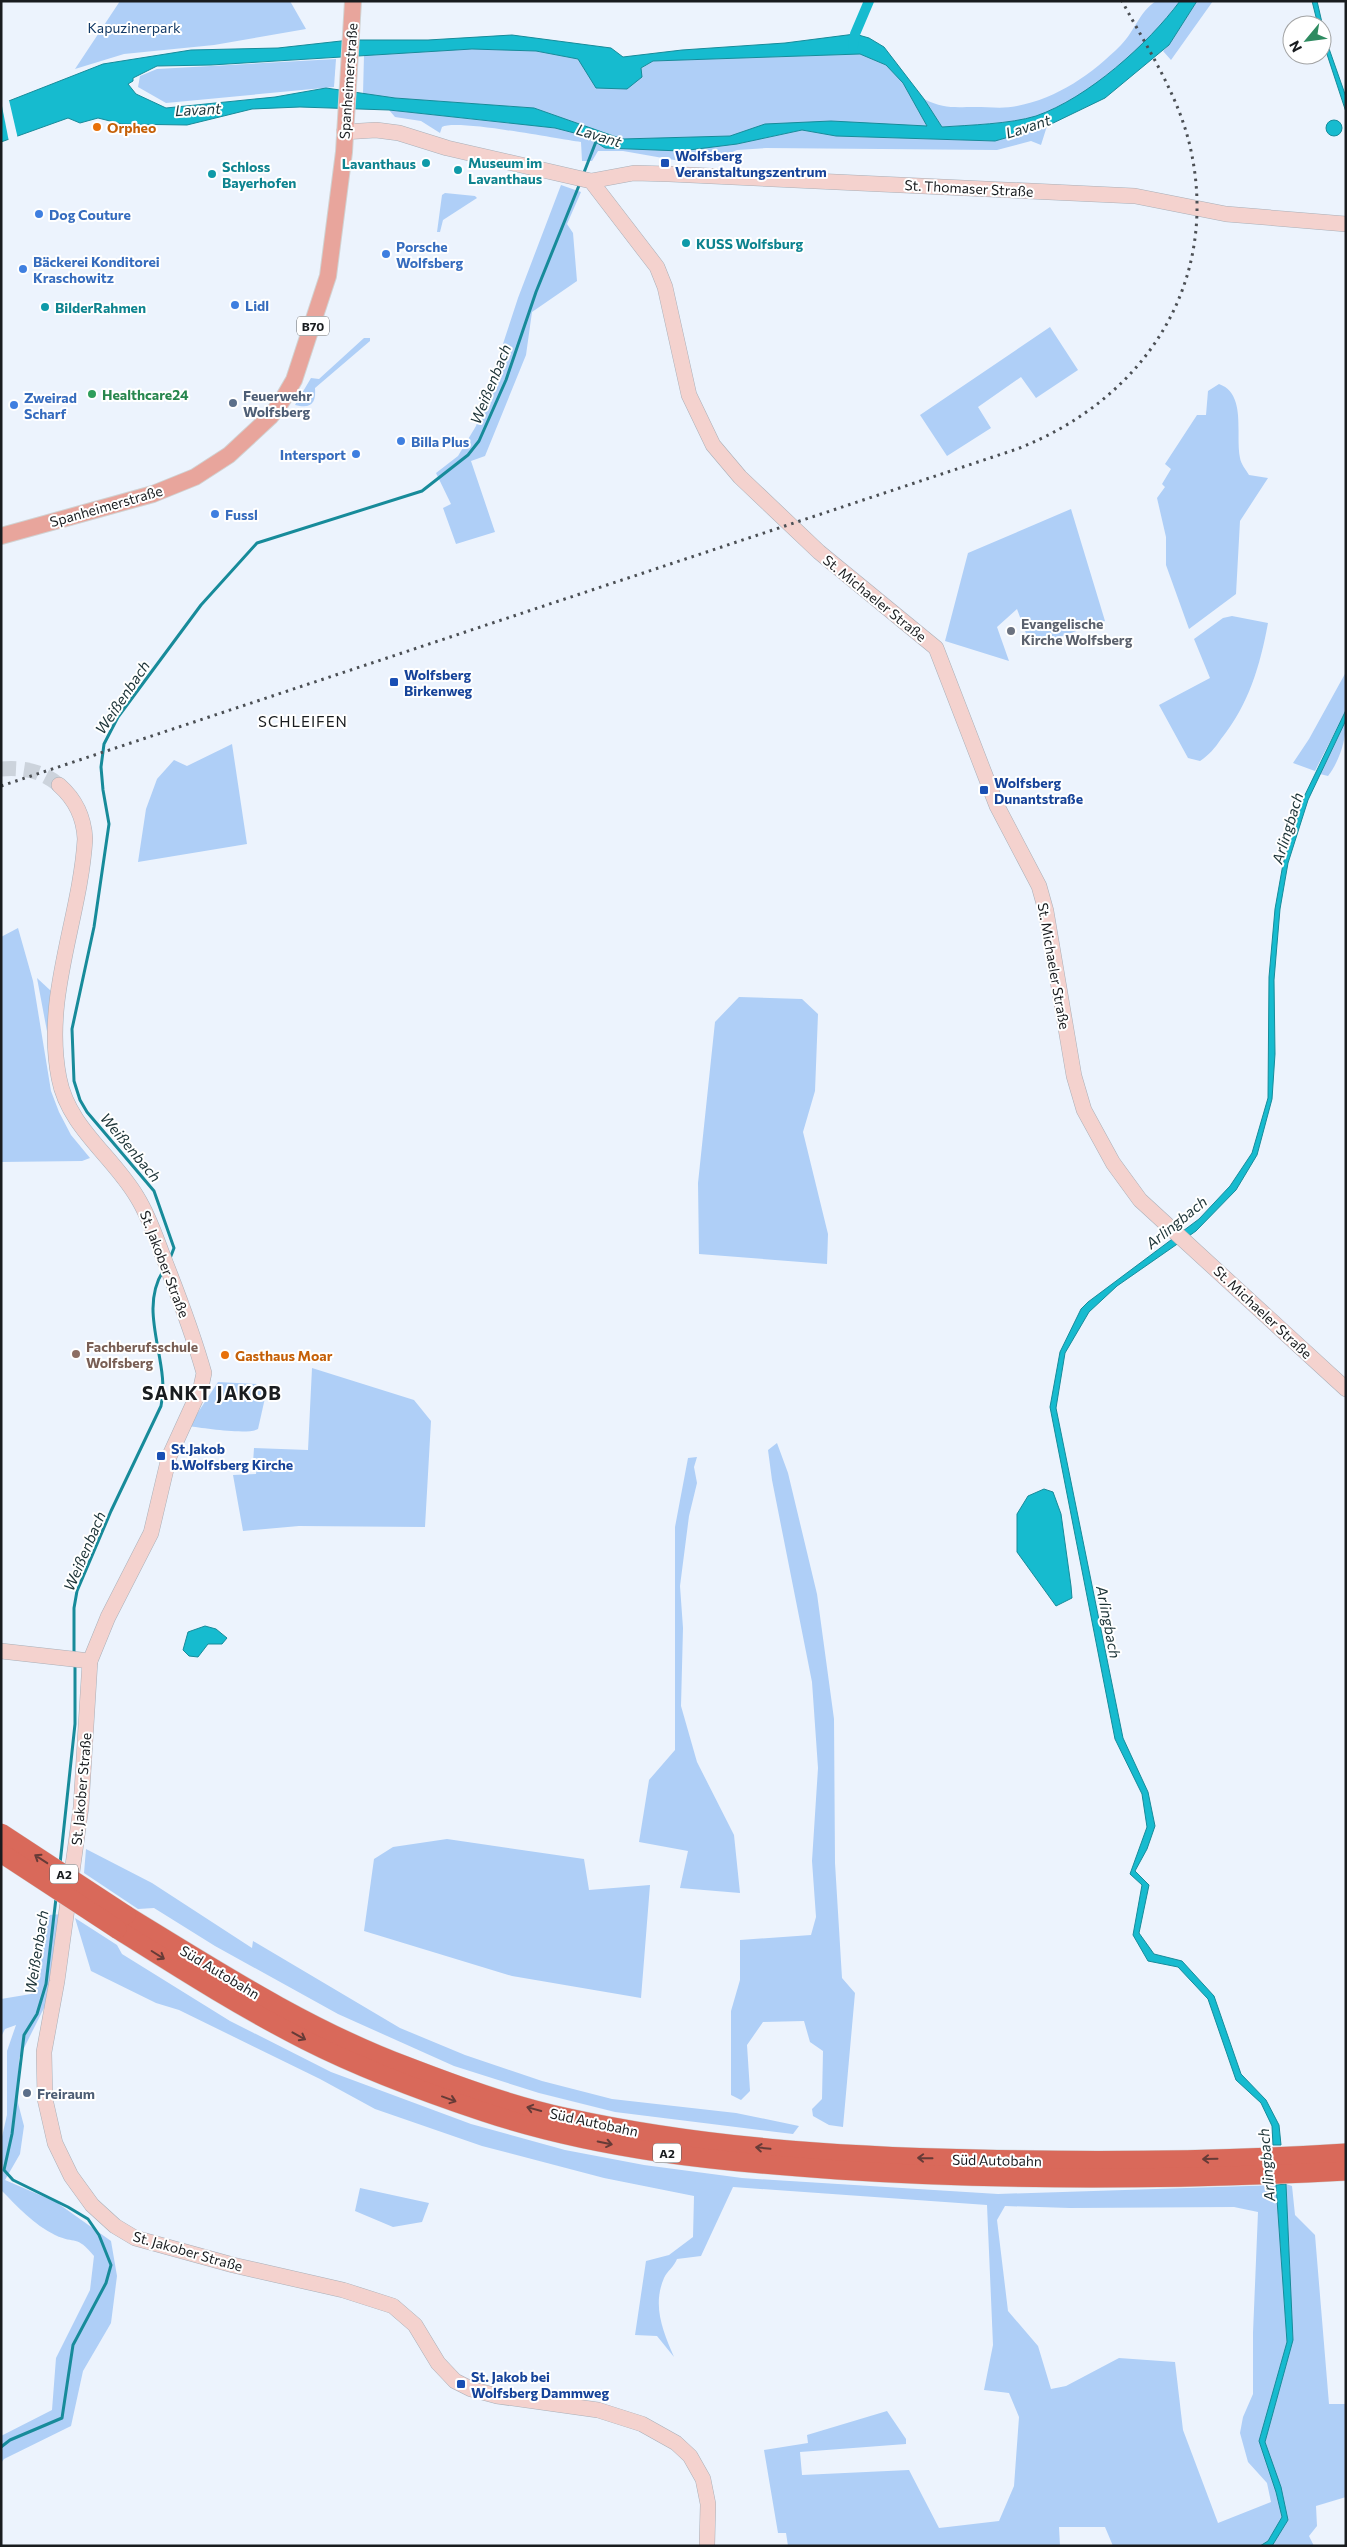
<svg xmlns="http://www.w3.org/2000/svg" width="1347" height="2547" viewBox="0 0 1347 2547" font-family="Commissioner,sans-serif">
  <style>
    .green { fill: #afcff7; fill-rule: evenodd }
    .water { fill: #16bbcf; stroke: #178b9a; fill-rule: evenodd }
    .pier { fill: #ecf3fd }
    .lines { fill: none; stroke-linecap: round; stroke-linejoin: round }
    .stream { stroke: #178b9a; stroke-width: 3 }
    .canal { stroke: #16bbcf; stroke-width: 10 }
    .secondary-tunnel { stroke: #ccd3dc; stroke-width: 15; stroke-dasharray: 15 8; stroke-linecap: butt }
    .secondary-casing { stroke: #a9b0b9; stroke-width: 16 }
    .primary-casing { stroke: #d1d2d2; stroke-width: 18 }
    .highway-casing { stroke: #d1d2d2; stroke-width: 20 }
    .secondary { stroke: #f4d2ce; stroke-width: 15 }
    .primary { stroke: #e8a59c; stroke-width: 16 }
    .highway { stroke: #d9695a; stroke-width: 19 }
    .rail { stroke: #4b4f54; stroke-width: 3; stroke-dasharray: 2.5 5; stroke-linecap: butt }
    .highway-bridge-casing { stroke: #d1d2d2; stroke-width: 20; stroke-linecap: butt }
    .highway-bridge { stroke: #d9695a; stroke-width: 19 }
    .oneway { stroke: #663b37 }
    .food-dot { fill: #e8710a; stroke: #fff; stroke-width: 2 }
    .culture-dot { fill: #0f9aa8; stroke: #fff; stroke-width: 2 }
    .transit-dot { fill: #1a4fb4; stroke: #fff; stroke-width: 2 }
    .shop-dot { fill: #3f7fe0; stroke: #fff; stroke-width: 2 }
    .leisure-dot { fill: #2e9e5b; stroke: #fff; stroke-width: 2 }
    .service-dot { fill: #5c6f8a; stroke: #fff; stroke-width: 2 }
    .worship-dot { fill: #6b7280; stroke: #fff; stroke-width: 2 }
    .education-dot { fill: #8d6e63; stroke: #fff; stroke-width: 2 }
    .labels { text-anchor: middle; dominant-baseline: central; stroke-width: 4; stroke-linejoin: round; paint-order: stroke }
    .shield { fill: #fff; stroke: #5e6062; stroke-width: 1 }
    .shield-label { font-size: 12px; font-weight: bold; fill: #191c1f }
    .park-label { font-size: 14px; fill: #113966; stroke: #fff }
    .street-label { font-size: 14px; fill: #191c1f; stroke: #fff }
    .food-label { font-size: 14px; font-weight: bold; fill: #c56008; stroke: #fff; text-anchor: start }
    .transit-label { font-size: 14px; font-weight: bold; fill: #164399; stroke: #fff; text-anchor: start }
    .culture-label { font-size: 14px; font-weight: bold; fill: #0d838f; stroke: #fff; text-anchor: start }
    .shop-label { font-size: 14px; font-weight: bold; fill: #366cbe; stroke: #fff; text-anchor: start }
    .leisure-label { font-size: 14px; font-weight: bold; fill: #27864d; stroke: #fff; text-anchor: start }
    .service-label { font-size: 14px; font-weight: bold; fill: #4e5e75; stroke: #fff; text-anchor: start }
    .worship-label { font-size: 14px; font-weight: bold; fill: #5b616d; stroke: #fff; text-anchor: start }
    .education-label { font-size: 14px; font-weight: bold; fill: #785e54; stroke: #fff; text-anchor: start }
    .water-label { font-size: 15px; font-style: italic; fill: #1c3337; stroke: #fff }
    .neighbourhood-label { font-size: 15px; letter-spacing: 1px; fill: #191c1f; stroke: #fff }
    .district-label { font-size: 19px; font-weight: bold; letter-spacing: 1px; fill: #191c1f; stroke: #fff }
  </style>
  <rect width="100%" height="100%" fill="#ecf3fd"/>
  <g class="green">
    <path d="M120 1H290L306 29 214 45 124 54 75 69Z"/>
    <path d="M1156 1H1180C1148 44 1088 99 1036 116 1010 124 970 125 942 127L924 99C944 109 954 107 975 107 989 107 1004 109 1017 106 1058 98 1092 74 1121 45 1135 31 1139 12 1156 1Z"/>
    <path d="M1197 1H1213L1171 60 1163 51 1169 45Z"/>
    <path d="M472 49 536 51 579 59 597 88H611L653 61 860 54 886 65 903 83 927 126 765 124 730 136 622 139 534 108 395 98 363 94 364 55Z"/>
    <path d="M336 59 334 87 166 103 138 87 140 76 157 69Z"/>
    <path d="M389 110 555 128 586 136 605 148 737 144 802 130 836 136 995 141 1047 126 1041 145 1031 141 997 150 766 148 737 150 712 161H680L623 151H598L592 161H582L581 142C557 139 457 119 442 127L440 133 421 121 395 117Z"/>
    <path d="M561 185 581 192 567 224 573 233 577 281 532 312 526 355 485 456 471 461 495 532 456 544 443 508 451 504 436 473 458 456 476 426 518 298Z"/>
    <path d="M445 193 475 196 477 198 443 220 440 232H437L442 195Z"/>
    <path d="M1050 327 1078 370 1036 398 1021 377 978 407 991 428 947 456 920 415Z"/>
    <path d="M364 338H370V341L315 388C316 403 312 409 295 405L311 378 319 379Z"/>
    <path d="M1219 384C1247 394 1235 435 1240 458 1241 464 1246 470 1249 475L1268 478 1240 521 1236 594 1189 629 1166 565V537L1157 498 1165 487 1162 484 1171 469 1165 464 1197 415H1206L1208 391Z"/>
    <path d="M1071 509 1105 621 1031 647 1017 609 997 627 1009 661 945 641 968 553Z"/>
    <path d="M1232 616 1268 623C1260 666 1249 704 1221 739 1215 748 1209 755 1200 761L1188 758 1159 705 1210 678 1194 639 1223 618Z"/>
    <path d="M1346 672V710L1315 771 1293 763 1309 739Z"/>
    <path d="M1346 720C1346 740 1340 760 1328 776L1320 774Z"/>
    <path d="M232 744 247 844 138 862 146 809 157 779 174 760 187 766Z"/>
    <path d="M18 928 33 981 51 1091 59 1112 71 1135 90 1158 82 1161 1 1162V937Z"/>
    <path d="M37 978 51 991 49 1042Z"/>
    <path d="M739 997 802 999 818 1014 815 1091 803 1132 828 1234 827 1264 699 1254 698 1183 715 1022Z"/>
    <path d="M312 1368 414 1400 431 1421 425 1527 299 1526 243 1531 233 1475 256 1474 257 1465 253 1463 254 1448 308 1450Z"/>
    <path d="M218 1382 257 1384 265 1398 258 1429C248 1435 202 1428 189 1426Z"/>
    <path d="M777 1443 788 1473 817 1594 834 1719 835 1863 842 1978 855 1993 843 2127 829 2125 813 2116 812 2109 822 2099 823 2051 810 2042 804 2021 763 2022 747 2045 750 2091 741 2100 731 2095V2011L740 1980V1940L811 1935 816 1917 812 1861 818 1768 812 1682 772 1480 768 1450Z"/>
    <path d="M697 1457 694 1467 697 1483 689 1516 680 1586 683 1628 681 1706 697 1762 734 1835 740 1893 680 1888 688 1851 639 1842 649 1780 675 1750V1527L688 1458Z"/>
    <path d="M447 1839 584 1859 589 1890 650 1885 641 1998 512 1976 364 1931 374 1859 393 1847Z"/>
    <path d="M86 1849 152 1883 252 1948 253 1941 400 2028 465 2055 542 2081 612 2099 736 2113 799 2126 793 2134 615 2112 539 2093 454 2066 338 2014 215 1946 154 1908 138 1909 84 1873Z"/>
    <path d="M64 1914 47 2002 19 2058 18 2103 24 2126 20 2154 5 2180 56 2202 111 2241 117 2276 111 2323 83 2371 71 2426 4 2459 1 2463V2436L52 2410 56 2358 90 2290 94 2256C76 2234 76 2245 55 2235 34 2225 17 2206 1 2190V2141L7 2115V2051L16 2025 5 2029 1 2037V1999L31 1994 35 1985 48 1915Z"/>
    <path d="M75 1918 117 1945 122 1954 230 2021 331 2072 471 2124 565 2150 644 2165 742 2178 998 2194 1276 2185 1287 2342 1259 2441 1276 2492 1282 2517 1268 2541 1260 2546H1113L1105 2527H1059L1060 2546H788L786 2533H778L764 2450 808 2443 807 2435 887 2411 906 2439V2444L800 2452 802 2475 909 2470 939 2528 999 2521 1014 2486 1019 2417 1009 2393 984 2390 993 2345 987 2205 733 2187 701 2256 677 2259C674 2267 667 2271 664 2278 652 2306 663 2331 674 2357L657 2336 635 2335 646 2261 669 2255 693 2237 694 2196 604 2178 482 2146 375 2109 320 2079 179 2010 156 2003 91 1971ZM1005 2206 1070 2208 1234 2207 1258 2212 1253 2333V2394L1243 2417 1240 2433 1248 2462 1267 2483 1271 2502 1218 2523 1183 2430 1175 2362 1119 2358 1066 2386 1051 2389 1038 2346 1008 2311 997 2220Z"/>
    <path d="M1286 2184 1292 2186 1295 2215 1315 2235 1329 2404H1346V2497L1316 2506 1317 2526 1309 2536 1314 2546H1272L1288 2520 1265 2442 1293 2340Z"/>
    <path d="M360 2188 429 2203 422 2222 393 2227 355 2211Z"/>
  </g>
  <g class="water">
    <path d="M1180 1H1197L1169 45 1105 98 1047 126 995 141 836 136 802 130 737 144 681 151 605 148 586 136 555 128 389 110 300 107 252 109 187 125 122 124 98 118 80 123 68 118 1 142V104L103 64 191 50 278 48 350 40H428L512 35 611 48 623 57 682 50 785 43 855 34 869 38 884 47 924 99 942 127C970 125 1010 124 1036 116 1088 98 1148 44 1180 1ZM472 49 536 51 578 59 596 88 627 89 642 77 641 68 653 61 860 54 886 65 903 83 927 126 831 121 765 124 730 136 622 139 534 108 395 98 326 88 275 97 166 108 136 94 128 84 133 81V78L157 66 211 65Z"/>
    <path d="M1312 1H1317L1326 40 1346 97V112L1322 39V25H1318Z"/>
    <circle cx="1334" cy="128" r="8"/>
    <path d="M1346 710V720L1308 800 1288 863 1280 909 1274 980 1275 1054 1272 1099 1257 1155 1236 1190 1196 1231 1117 1286 1089 1312 1065 1353 1056 1408 1123 1738 1148 1792 1155 1826 1147 1849 1135 1871 1149 1885 1139 1933 1154 1954 1182 1961 1214 1996 1241 2074 1266 2100 1279 2125 1281 2145H1273L1272 2126 1261 2103 1236 2080 1208 1999 1178 1967 1148 1961 1133 1935 1142 1885 1130 1874 1147 1827 1142 1794 1115 1739 1050 1407 1060 1352 1081 1309 1088 1302 1199 1219 1230 1186 1252 1153 1268 1098 1269 977 1275 909 1283 864 1303 799Z"/>
    <path d="M1044 1489 1053 1492 1061 1514 1071 1586 1072 1598 1056 1606 1017 1552V1514L1028 1496Z"/>
    <path d="M205 1626 216 1629 227 1638 222 1644H208L198 1657 189 1656 183 1650 188 1632Z"/>
    <path d="M1286 2184 1293 2340 1265 2442 1281 2487 1288 2520 1272 2546H1260L1268 2541 1282 2517 1276 2492 1259 2441 1287 2342 1276 2185Z"/>
  </g>
  <path class="pier" d="M9 100 18 139 9 142 1 101Z"/>
  <g class="lines">
    <g class="stream">
      <path d="M583 175 597 139"/>
      <path d="M169 1261 174 1248 154 1191 87 1112 80 1100 74 1081 72 1029 94 927 109 824 103 790 101 767 104 744 118 717 201 605 257 543 422 491 468 455 479 441 506 380 536 292 580 183"/>
      <path d="M74 1655V1608L77 1591 111 1511 161 1406C171 1362 137 1313 163 1271"/>
      <path d="M60 1864 75 1724V1664"/>
      <path d="M1 2447 10 2440 62 2418 73 2345 106 2283 111 2265 99 2235 88 2219 68 2207 13 2180 4 2170 12 2134 24 2035 37 2014 46 1984 56 1898"/>
    </g>
    <path class="canal" d="M853 46 855 34 869 1"/>
    <path class="secondary-tunnel" d="M1 769C23 767 42 771 59 785"/>
    <g class="secondary-casing">
      <g id="secondary">
        <path d="M344 132 376 130 399 133 447 148 591 181 657 267 665 287 689 395 713 445 740 477 819 552 936 648 997 806 1039 886 1046 911 1074 1076 1084 1110 1113 1163 1140 1200 1346 1389"/>
        <path d="M591 181 634 173 669 174 1135 196 1226 214 1346 224"/>
        <path d="M59 785C75 799 84 818 85 839 80 920 43 996 59 1078 68 1127 113 1156 137 1197 149 1216 156 1238 164 1259 179 1297 193 1334 204 1373L201 1387 169 1457 151 1533 108 1617 90 1661 81 1807 57 1981 44 2052 45 2099 55 2143 71 2176 92 2205 115 2226 135 2238 233 2265 343 2290 393 2306 415 2325 438 2363 455 2381 471 2389 497 2396 598 2410 642 2424 676 2443 690 2456 703 2479 708 2504 707 2546"/>
        <path d="M1 1651 90 1661"/>
      </g>
    </g>
    <g class="primary-casing">
      <path id="primary" d="M1 536 153 494 195 477 229 455 270 417 280 404 294 380 328 276 344 152 353 1"/>
    </g>
    <g class="highway-casing">
      <g id="highway">
        <path d="M126 1915C216 1970 307 2029 406 2066 458 2086 510 2105 564 2117 700 2147 837 2156 976 2159 1099 2162 1223 2161 1346 2153"/>
        <path d="M117 1929C179 1968 240 2007 305 2040 362 2069 424 2092 484 2112 598 2150 719 2162 838 2170 1007 2181 1177 2180 1346 2171"/>
      </g>
    </g>
    <use href="#secondary" class="secondary"/>
    <use href="#primary" class="primary"/>
    <use href="#highway" class="highway"/>
    <path class="rail" d="M1 786 1017 449C1146 399 1223 280 1189 142 1176 91 1146 46 1122 1"/>
    <g class="highway-bridge-casing">
      <g id="highway-bridge">
        <path d="M1 1833 126 1915"/>
        <path d="M1 1853 117 1929"/>
      </g>
    </g>
    <use href="#highway-bridge" class="highway-bridge"/>
  </g>
  <defs><path id="oneway-shaft" d="M-6 0H5M1.5-3L5.5 0L1.5 3" fill="none" stroke-width="1.6" stroke-linecap="round" stroke-linejoin="round" transform="scale(1.25)"/></defs>
  <g class="oneway">
    <use href="#oneway-shaft" transform="translate(41 1859) rotate(-147)"/>
    <use href="#oneway-shaft" transform="translate(158 1955) rotate(32)"/>
    <use href="#oneway-shaft" transform="translate(299 2036) rotate(29)"/>
    <use href="#oneway-shaft" transform="translate(449 2099) rotate(20)"/>
    <use href="#oneway-shaft" transform="translate(534 2109) rotate(-165)"/>
    <use href="#oneway-shaft" transform="translate(605 2143) rotate(12)"/>
    <use href="#oneway-shaft" transform="translate(763 2148) rotate(-174)"/>
    <use href="#oneway-shaft" transform="translate(925 2158) rotate(-179)"/>
    <use href="#oneway-shaft" transform="translate(1210 2159) rotate(179)"/>
  </g>
  <g class="food-dot">
    <circle cx="97" cy="127" r="5"/>
    <circle cx="225" cy="1355" r="5"/>
  </g>
  <g class="culture-dot">
    <circle cx="426" cy="163" r="5"/>
    <circle cx="458" cy="170" r="5"/>
    <circle cx="212" cy="174" r="5"/>
    <circle cx="686" cy="243" r="5"/>
    <circle cx="45" cy="307" r="5"/>
  </g>
  <g class="transit-dot">
    <rect x="660" y="158" width="10" height="10" rx="2.5"/>
    <rect x="389" y="677" width="10" height="10" rx="2.5"/>
    <rect x="979" y="785" width="10" height="10" rx="2.5"/>
    <rect x="156" y="1451" width="10" height="10" rx="2.5"/>
    <rect x="456" y="2379" width="10" height="10" rx="2.5"/>
  </g>
  <g class="shop-dot">
    <circle cx="39" cy="214" r="5"/>
    <circle cx="386" cy="254" r="5"/>
    <circle cx="23" cy="269" r="5"/>
    <circle cx="235" cy="305" r="5"/>
    <circle cx="14" cy="405" r="5"/>
    <circle cx="401" cy="441" r="5"/>
    <circle cx="356" cy="454" r="5"/>
    <circle cx="215" cy="514" r="5"/>
  </g>
  <circle class="leisure-dot" cx="92" cy="394" r="5"/>
  <g class="service-dot">
    <circle cx="233" cy="403" r="5"/>
    <circle cx="27" cy="2093" r="5"/>
  </g>
  <circle class="worship-dot" cx="1011" cy="631" r="5"/>
  <circle class="education-dot" cx="76" cy="1354" r="5"/>
  <g class="labels">
    <g class="shield">
      <rect x="297" y="316.5" width="32" height="19" rx="4"/>
      <rect x="50" y="1864.5" width="28" height="19" rx="4"/>
      <rect x="653" y="2143.5" width="28" height="19" rx="4"/>
    </g>
    <g class="shield-label">
      <text x="313" y="326">B70</text>
      <text x="64" y="1874">A2</text>
      <text x="667" y="2153">A2</text>
    </g>
    <g class="park-label">
      <text x="134" y="27">Kapuzinerpark</text>
    </g>
    <g class="street-label">
      <text transform="translate(348 81) rotate(-86)">Spanheimerstraße</text>
      <text transform="translate(969 188) rotate(3)">St. Thomaser Straße</text>
      <text transform="translate(106 506) rotate(-16)">Spanheimerstraße</text>
      <text transform="translate(875 598) rotate(39)">St. Michaeler Straße</text>
      <text transform="translate(1054 966) rotate(80)">St. Michaeler Straße</text>
      <text transform="translate(165 1264) rotate(69)">St. Jakober Straße</text>
      <text transform="translate(1263 1312) rotate(43)">St. Michaeler Straße</text>
      <text transform="translate(81 1789) rotate(-85)">St. Jakober Straße</text>
      <text transform="translate(220 1972) rotate(31)">Süd Autobahn</text>
      <text transform="translate(594 2122) rotate(12)">Süd Autobahn</text>
      <text transform="translate(997 2160) rotate(1)">Süd Autobahn</text>
      <text transform="translate(188 2251) rotate(16)">St. Jakober Straße</text>
    </g>
    <g class="food-label">
      <text x="107" y="127">Orpheo</text>
      <text x="235" y="1355">Gasthaus Moar</text>
    </g>
    <g class="transit-label">
      <text x="675" y="155">Wolfsberg<tspan x="675" dy="16">Veranstaltungszentrum</tspan></text>
      <text x="404" y="674">Wolfsberg<tspan x="404" dy="16">Birkenweg</tspan></text>
      <text x="994" y="782">Wolfsberg<tspan x="994" dy="16">Dunantstraße</tspan></text>
      <text x="171" y="1448">St.Jakob<tspan x="171" dy="16">b.Wolfsberg Kirche</tspan></text>
      <text x="471" y="2376">St. Jakob bei<tspan x="471" dy="16">Wolfsberg Dammweg</tspan></text>
    </g>
    <g class="culture-label">
      <text x="468" y="162">Museum im<tspan x="468" dy="16">Lavanthaus</tspan></text>
      <text x="416" y="163" text-anchor="end">Lavanthaus</text>
      <text x="222" y="166">Schloss<tspan x="222" dy="16">Bayerhofen</tspan></text>
      <text x="696" y="243">KUSS Wolfsburg</text>
      <text x="55" y="307">BilderRahmen</text>
    </g>
    <g class="shop-label">
      <text x="49" y="214">Dog Couture</text>
      <text x="396" y="246">Porsche<tspan x="396" dy="16">Wolfsberg</tspan></text>
      <text x="33" y="261">Bäckerei Konditorei<tspan x="33" dy="16">Kraschowitz</tspan></text>
      <text x="245" y="305">Lidl</text>
      <text x="24" y="397">Zweirad<tspan x="24" dy="16">Scharf</tspan></text>
      <text x="411" y="441">Billa Plus</text>
      <text x="346" y="454" text-anchor="end">Intersport</text>
      <text x="225" y="514">Fussl</text>
    </g>
    <g class="leisure-label">
      <text x="102" y="394">Healthcare24</text>
    </g>
    <g class="service-label">
      <text x="243" y="395">Feuerwehr<tspan x="243" dy="16">Wolfsberg</tspan></text>
      <text x="37" y="2093">Freiraum</text>
    </g>
    <g class="worship-label">
      <text x="1021" y="623">Evangelische<tspan x="1021" dy="16">Kirche Wolfsberg</tspan></text>
    </g>
    <g class="education-label">
      <text x="86" y="1346">Fachberufsschule<tspan x="86" dy="16">Wolfsberg</tspan></text>
    </g>
    <g class="water-label">
      <text transform="translate(198 109) rotate(-3)">Lavant</text>
      <text transform="translate(1028 126) rotate(-18)">Lavant</text>
      <text transform="translate(599 135) rotate(17)">Lavant</text>
      <text transform="translate(490 384) rotate(-68)">Weißenbach</text>
      <text transform="translate(122 697) rotate(-56)">Weißenbach</text>
      <text transform="translate(1287 828) rotate(-73)">Arlingbach</text>
      <text transform="translate(131 1147) rotate(50)">Weißenbach</text>
      <text transform="translate(1176 1222) rotate(-39)">Arlingbach</text>
      <text transform="translate(84 1551) rotate(-67)">Weißenbach</text>
      <text transform="translate(1109 1622) rotate(79)">Arlingbach</text>
      <text transform="translate(36 1952) rotate(-81)">Weißenbach</text>
      <text transform="translate(1266 2165) rotate(-95)">Arlingbach</text>
    </g>
    <g class="neighbourhood-label">
      <text x="303" y="721">SCHLEIFEN</text>
    </g>
    <g class="district-label">
      <text x="212" y="1392">SANKT JAKOB</text>
    </g>
  </g>
  <rect width="1347" height="2547" fill="none" stroke="#191c1f" stroke-width="5"/>
  <g transform="translate(1307 40) rotate(241)"><circle r="24" fill="#ffffff" stroke="#a3a4a5"/>
  <path d="M0-4L9 19L0 12L-9 19Z" fill="#2e8b61"/>
  <text y="-8" font-size="14" font-weight="bold" text-anchor="middle" fill="#191c1f">N</text>
  </g>
</svg>
